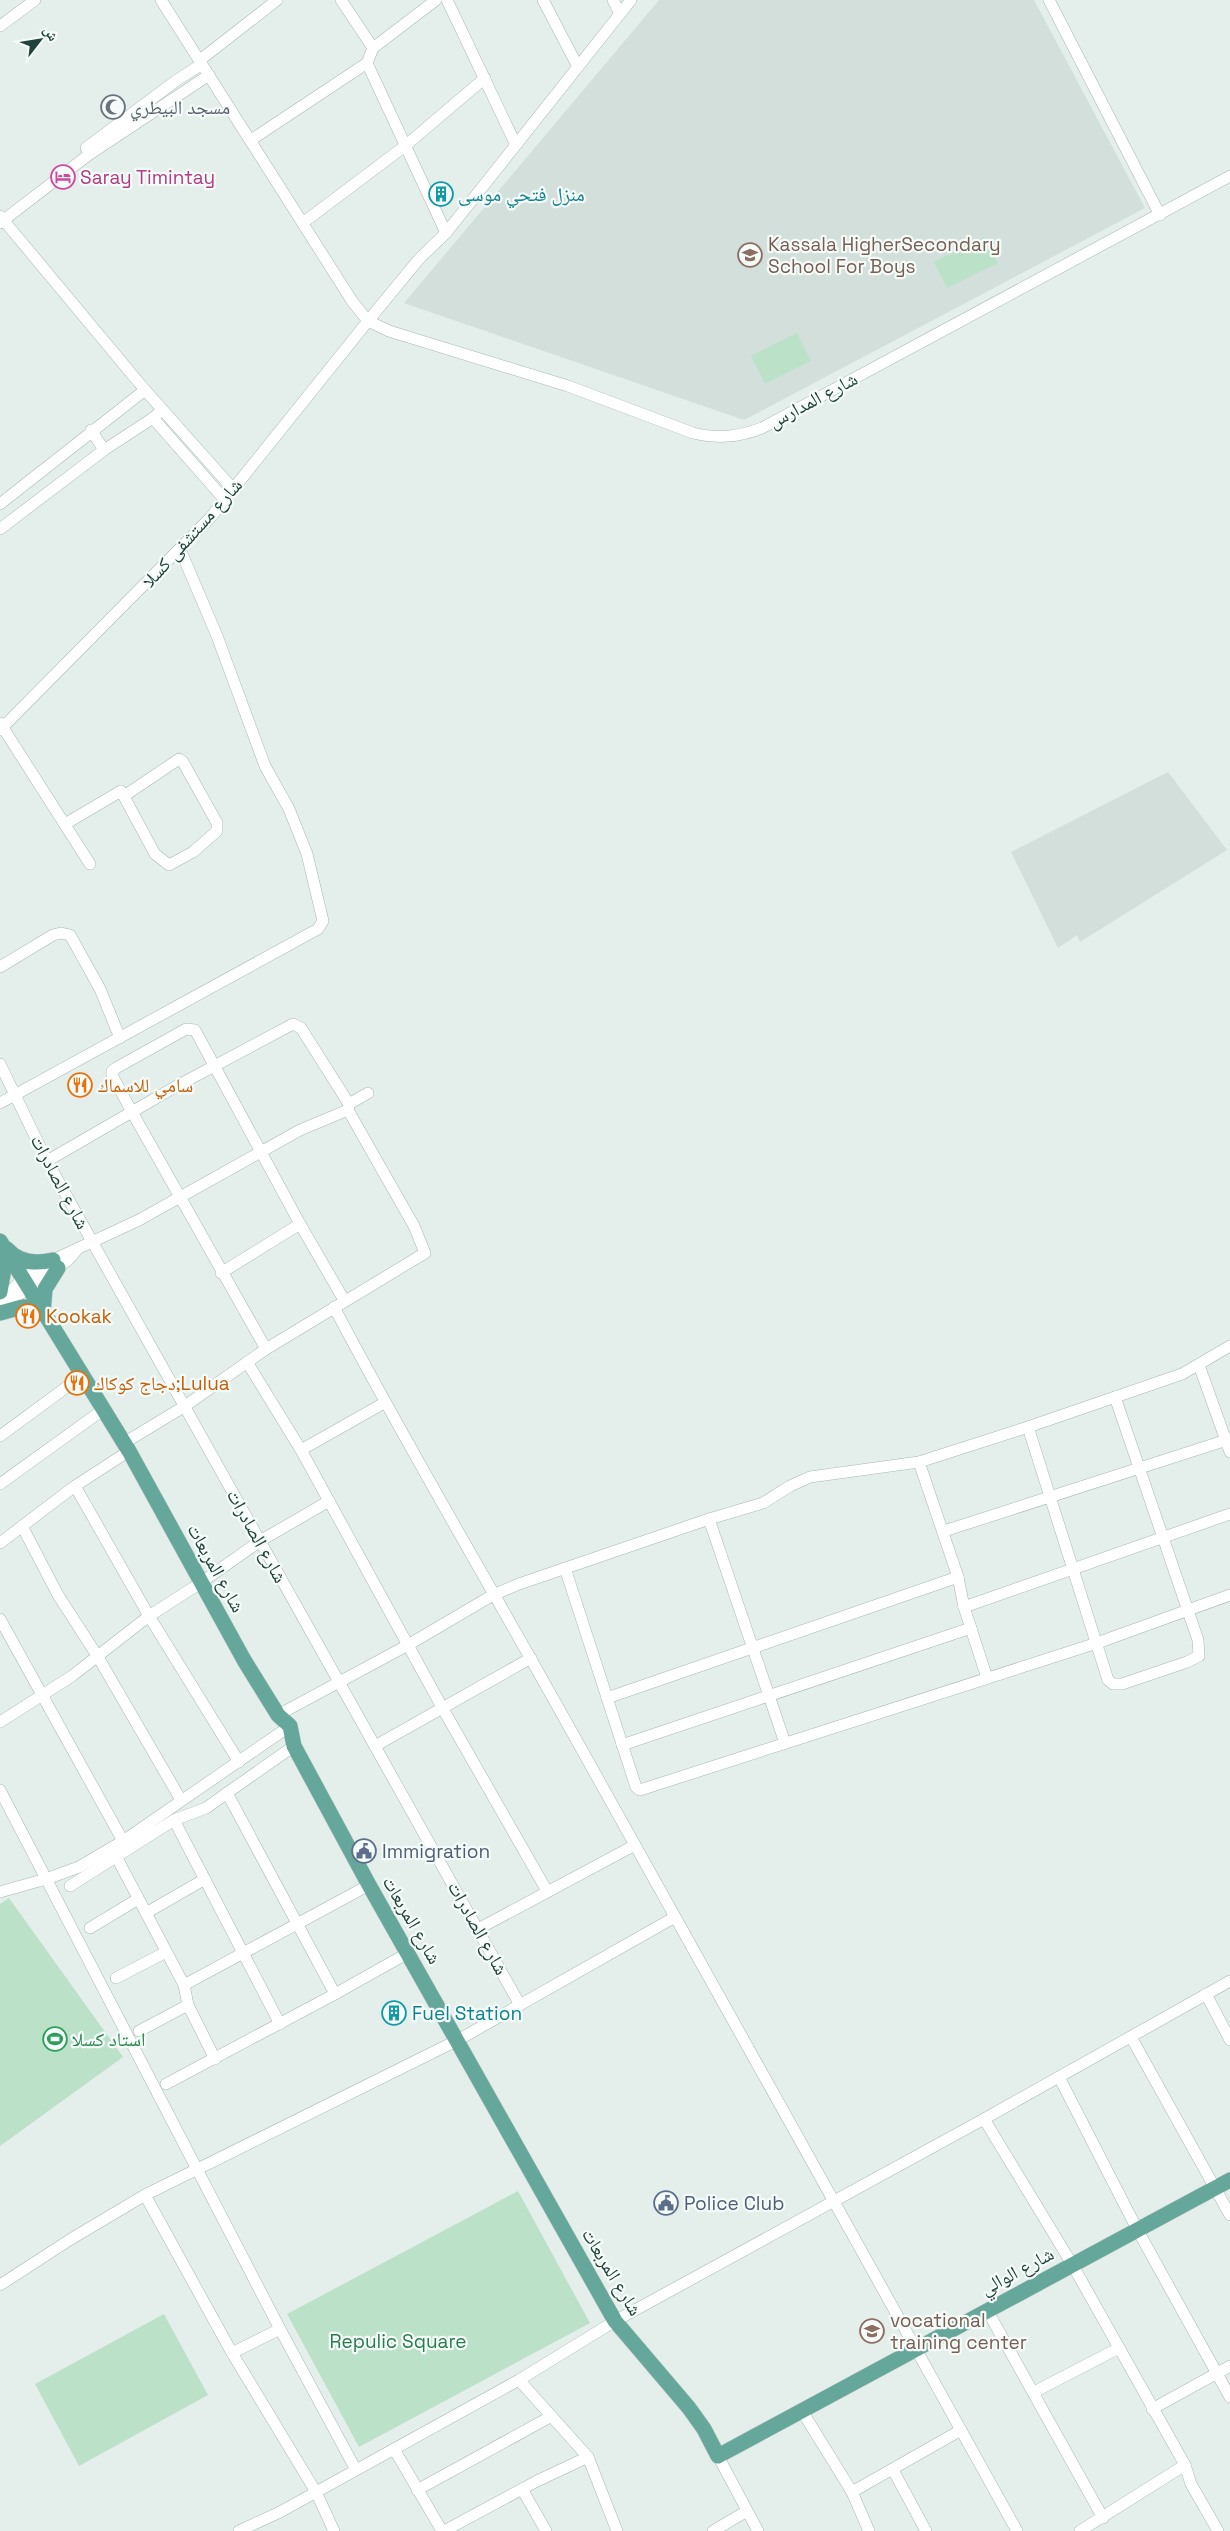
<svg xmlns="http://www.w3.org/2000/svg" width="1230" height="2531" viewBox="0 0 1230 2531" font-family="'Space Grotesk','Noto Naskh Arabic',sans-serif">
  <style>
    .built { fill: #d2dfda }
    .green { fill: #bce1c9 }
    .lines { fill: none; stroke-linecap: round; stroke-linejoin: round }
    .minor-casing { stroke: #a6b8b3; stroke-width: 12 }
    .major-casing { stroke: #c1cac8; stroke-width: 16 }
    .minor { stroke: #fff; stroke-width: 11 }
    .major { stroke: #65a89b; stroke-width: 15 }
    .labels { text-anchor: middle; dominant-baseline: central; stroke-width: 4.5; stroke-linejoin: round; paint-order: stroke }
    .worship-label { font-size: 19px; fill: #5b616d; stroke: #f5fbf8; text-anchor: start }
    .hotel-label { font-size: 19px; fill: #b23c85; stroke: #f5fbf8; text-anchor: start }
    .culture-label { font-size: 19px; fill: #0d838f; stroke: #f5fbf8; text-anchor: start }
    .education-label { font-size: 19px; fill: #785e54; stroke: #f5fbf8; text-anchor: start }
    .street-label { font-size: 19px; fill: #22423c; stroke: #f5fbf8 }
    .food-label { font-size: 19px; fill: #c56008; stroke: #f5fbf8; text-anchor: start }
    .service-label { font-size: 19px; fill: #4e5e75; stroke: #f5fbf8; text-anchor: start }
    .leisure-label { font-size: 19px; fill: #27864d; stroke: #f5fbf8; text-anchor: start }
    .park-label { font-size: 19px; fill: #287d4f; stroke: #f5fbf8 }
  </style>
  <rect width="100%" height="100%" fill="#e4efeb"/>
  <g class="built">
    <path d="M659 0H1034L1145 208 744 420 404 303Z"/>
    <path d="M1168 772 1227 850 1080 942 1077 935 1058 948 1011 852Z"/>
  </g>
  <g class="green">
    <path d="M984 237 998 263 947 288 934 262Z"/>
    <path d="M797 333 811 361 765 384 751 356Z"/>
    <path d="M9 1898 123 2057 0 2146V1904Z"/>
    <path d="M518 2191 590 2323 359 2447 287 2314Z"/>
    <path d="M164 2314 208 2395 79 2466 35 2384Z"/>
  </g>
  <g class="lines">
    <g class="minor-casing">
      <g id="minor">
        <path d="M161 0 352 301 368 321 389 331 568 386 693 433C718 439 738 437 762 428L1230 176"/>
        <path d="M341 0 373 48"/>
        <path d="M447 0 516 145"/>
        <path d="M543 0 578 67"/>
        <path d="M613 0 620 14"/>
        <path d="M1049 0 1160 215"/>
        <path d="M0 26 35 0"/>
        <path d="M200 60 277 0"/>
        <path d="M367 63 446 233"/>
        <path d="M251 140 367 63 373 48 436 0"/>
        <path d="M86 148 177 80 202 64"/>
        <path d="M0 216 145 390 233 489"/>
        <path d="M304 222 405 146 485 78"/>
        <path d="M0 223 87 156 209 75"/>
        <path d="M153 418 224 499"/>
        <path d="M91 430 104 450"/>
        <path d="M0 504 145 390"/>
        <path d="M0 529 104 450 153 418 162 410"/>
        <path d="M0 723 90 864"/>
        <path d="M0 730 210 518 368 321 419 259 446 233 631 0"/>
        <path d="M65 824 121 791 124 796 179 759 183 762 217 823V831L193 852 169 865 155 854 121 791"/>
        <path d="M0 967 53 935 61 933 70 935 100 989 120 1038"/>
        <path d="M0 1064 47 1161 520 2005"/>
        <path d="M0 1103 318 929 323 921 307 854 289 809 265 766 217 636 180 549"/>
        <path d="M47 1161 175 1087 293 1024 301 1028 349 1104"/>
        <path d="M221 1273 300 1224"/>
        <path d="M7 1303 67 1261 76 1251"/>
        <path d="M0 1304 22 1279 53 1260 139 1220 300 1130 348 1110 349 1104 368 1093"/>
        <path d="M334 1307C408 1448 490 1585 568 1725 718 1993 868 2262 1017 2531"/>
        <path d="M266 1349 132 1112 112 1075V1071L116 1068 186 1029 195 1030 300 1224 344 1300"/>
        <path d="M247 1362 301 1450 443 1709 547 1891"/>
        <path d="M1199 1365 1230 1452"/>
        <path d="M1028 1427 1108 1680 1113 1684H1122L1187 1662 1199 1656 1198 1640 1115 1397"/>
        <path d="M0 1436 83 1375"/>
        <path d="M124 1443 185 1406 266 1349 425 1253 414 1226 348 1110"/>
        <path d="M301 1450 384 1403"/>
        <path d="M919 1462 958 1577 964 1607 987 1678"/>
        <path d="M0 1484 104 1409"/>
        <path d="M75 1486 149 1616 239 1762"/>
        <path d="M709 1519 785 1743"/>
        <path d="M22 1526 58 1595 98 1657 181 1800"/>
        <path d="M944 1531 1230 1439"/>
        <path d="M0 1543 75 1486 129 1451"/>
        <path d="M565 1568 636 1787 640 1790 1097 1643 1230 1595"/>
        <path d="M964 1607 1230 1514"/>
        <path d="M0 1619 123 1841"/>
        <path d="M607 1698 958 1577"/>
        <path d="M278 1715 408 1645 493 1595 519 1584 709 1519 763 1503 790 1486 810 1477 919 1462 1028 1427 1182 1374 1230 1346"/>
        <path d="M0 1722 72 1676 149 1616 202 1582 260 1541 329 1501"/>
        <path d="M622 1745 971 1628"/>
        <path d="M375 1746 531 1658"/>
        <path d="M0 1790 280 2329 356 2470"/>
        <path d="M227 1793 294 1746"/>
        <path d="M174 1820 280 2024"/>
        <path d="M117 1858 184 1985 188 2005 215 2059"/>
        <path d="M70 1886 174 1820 206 1808 227 1793 335 1994 166 2084"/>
        <path d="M0 1892 46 1879 79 1867 123 1841 290 1726"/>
        <path d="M146 1913 205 1879"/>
        <path d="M90 1928 138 1899"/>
        <path d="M478 1929 635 1845"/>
        <path d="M116 1978 166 1952"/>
        <path d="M184 1985 369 1885"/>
        <path d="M335 1994 408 1953"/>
        <path d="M1206 1994 1230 2040"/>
        <path d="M139 2031 188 2005"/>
        <path d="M1131 2037 1230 2215"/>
        <path d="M1059 2077 1137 2229 1230 2397"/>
        <path d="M984 2119 1072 2264 1185 2465 1191 2484 1218 2531"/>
        <path d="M145 2195 232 2353 316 2492 334 2531"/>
        <path d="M0 2285 71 2239 145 2195 458 2040 675 1917"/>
        <path d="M987 2310 1103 2518"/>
        <path d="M232 2353 280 2329"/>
        <path d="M519 2380 588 2457 617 2531"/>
        <path d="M1034 2392 1119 2348"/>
        <path d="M1152 2409 1230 2366"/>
        <path d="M802 2411 852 2492 869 2531"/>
        <path d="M394 2449 442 2531"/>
        <path d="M718 2456 758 2531"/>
        <path d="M893 2470 926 2531"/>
        <path d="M522 2489 546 2531"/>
        <path d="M417 2490 550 2417"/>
        <path d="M852 2492 961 2430"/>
        <path d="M239 2531 280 2512 519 2380 615 2321 984 2119 1230 1981"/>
        <path d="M444 2531 537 2481 588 2457"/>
        <path d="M713 2531 747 2511"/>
        <path d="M1080 2531 1185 2465"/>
      </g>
    </g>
    <g class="major-casing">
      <g id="major">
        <path d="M0 1241 129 1451 244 1660 278 1715 290 1726 294 1746 369 1885 615 2321 689 2408 704 2429 718 2456 1230 2180"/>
        <path d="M7 1249C19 1263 36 1264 53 1260"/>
        <path d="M0 1292 4 1268 1 1249"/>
        <path d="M0 1313 22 1307H40"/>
        <path d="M43 1313 45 1289 58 1268"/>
      </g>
    </g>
    <use href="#minor" class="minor"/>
    <use href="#major" class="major"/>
  </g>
  <defs>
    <g id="mosque-ring" transform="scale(1.25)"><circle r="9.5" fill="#f5fbf8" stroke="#6b7280" stroke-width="1.5"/><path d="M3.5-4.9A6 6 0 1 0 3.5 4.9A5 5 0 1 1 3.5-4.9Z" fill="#6b7280"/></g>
    <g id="hotel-ring" transform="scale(1.25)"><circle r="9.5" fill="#f5fbf8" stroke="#d1479c" stroke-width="1.5"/><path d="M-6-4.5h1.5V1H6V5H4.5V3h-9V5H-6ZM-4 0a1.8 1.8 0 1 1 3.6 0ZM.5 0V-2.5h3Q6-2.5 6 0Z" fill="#d1479c"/></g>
    <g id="building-ring" transform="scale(1.25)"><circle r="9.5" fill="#f5fbf8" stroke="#0f9aa8" stroke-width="1.5"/><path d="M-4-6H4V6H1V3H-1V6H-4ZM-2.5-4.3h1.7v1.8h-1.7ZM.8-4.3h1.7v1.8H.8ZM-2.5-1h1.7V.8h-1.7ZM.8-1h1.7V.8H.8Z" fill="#0f9aa8"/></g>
    <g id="school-ring" transform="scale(1.25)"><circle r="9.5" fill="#f5fbf8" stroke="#8d6e63" stroke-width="1.5"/><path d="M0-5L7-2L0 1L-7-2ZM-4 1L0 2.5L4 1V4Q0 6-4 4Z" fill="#8d6e63"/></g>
    <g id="restaurant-ring" transform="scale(1.25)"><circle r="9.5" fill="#f5fbf8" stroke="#e8710a" stroke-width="1.5"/><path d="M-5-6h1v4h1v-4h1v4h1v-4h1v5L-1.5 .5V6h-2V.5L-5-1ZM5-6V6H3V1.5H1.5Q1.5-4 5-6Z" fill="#e8710a"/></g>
    <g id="civic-ring" transform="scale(1.25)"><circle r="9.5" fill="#f5fbf8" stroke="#5c6f8a" stroke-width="1.5"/><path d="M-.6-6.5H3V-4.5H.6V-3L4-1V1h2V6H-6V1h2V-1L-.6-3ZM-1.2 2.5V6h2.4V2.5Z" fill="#5c6f8a"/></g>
    <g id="stadium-ring" transform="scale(1.25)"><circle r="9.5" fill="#f5fbf8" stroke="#2e9e5b" stroke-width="1.5"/><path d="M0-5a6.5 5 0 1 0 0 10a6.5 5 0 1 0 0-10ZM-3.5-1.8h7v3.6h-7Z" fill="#2e9e5b"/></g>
  </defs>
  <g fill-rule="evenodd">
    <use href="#mosque-ring" x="113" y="107"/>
    <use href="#hotel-ring" x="63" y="177"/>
    <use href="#building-ring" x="441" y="194"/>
    <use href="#school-ring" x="750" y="255"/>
    <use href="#restaurant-ring" x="80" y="1085"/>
    <use href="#restaurant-ring" x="28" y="1316"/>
    <use href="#restaurant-ring" x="77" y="1383"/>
    <use href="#civic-ring" x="364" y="1851"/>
    <use href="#building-ring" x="394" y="2013"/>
    <use href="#stadium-ring" x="55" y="2039"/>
    <use href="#civic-ring" x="666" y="2203"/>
    <use href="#school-ring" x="872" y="2331"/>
  </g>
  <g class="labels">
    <g class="worship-label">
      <text x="130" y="107">مسجد البيطري</text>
    </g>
    <g class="hotel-label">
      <text x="80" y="177">Saray Timintay</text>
    </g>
    <g class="culture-label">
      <text x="458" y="194">منزل فتحي موسى</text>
      <text x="412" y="2013">Fuel Station</text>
    </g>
    <g class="education-label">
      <text x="768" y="244">Kassala HigherSecondary<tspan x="768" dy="22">School For Boys</tspan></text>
      <text x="890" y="2320">vocational<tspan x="890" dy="22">training center</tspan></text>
    </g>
    <g class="street-label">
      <text transform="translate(813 400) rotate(-28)">شارع المدارس</text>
      <text transform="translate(192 533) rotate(-48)">شارع مستشفى كسلا</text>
      <text transform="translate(60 1182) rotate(62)">شارع الصادرات</text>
      <text transform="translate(257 1536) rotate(61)">شارع الصادرات</text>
      <text transform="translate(216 1568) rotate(61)">شارع المربعات</text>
      <text transform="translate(412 1920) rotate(60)">شارع المربعات</text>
      <text transform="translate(478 1928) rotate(61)">شارع الصادرات</text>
      <text transform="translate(1017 2271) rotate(-28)">شارع الوالي</text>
      <text transform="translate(612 2272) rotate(59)">شارع المربعات</text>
    </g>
    <g class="food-label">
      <text x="98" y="1085">سامي للاسماك</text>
      <text x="46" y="1316">Kookak</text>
      <text x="94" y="1383">دجاج كوكاك;Lulua</text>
    </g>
    <g class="service-label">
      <text x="382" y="1851">Immigration</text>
      <text x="684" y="2203">Police Club</text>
    </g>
    <g class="leisure-label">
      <text x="72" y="2039">استاد كسلا</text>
    </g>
    <g class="park-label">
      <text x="398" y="2341">Repulic Square</text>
    </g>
  </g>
  <g transform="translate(40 40) rotate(59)" stroke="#f5fbf8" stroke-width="4" paint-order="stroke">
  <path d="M0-4L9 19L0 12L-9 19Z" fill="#22423c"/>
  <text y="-8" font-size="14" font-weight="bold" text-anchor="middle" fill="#22423c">ش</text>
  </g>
</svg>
